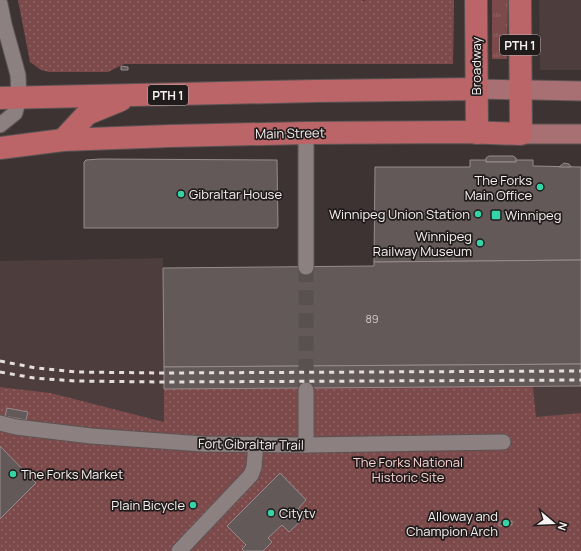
<svg xmlns="http://www.w3.org/2000/svg" width="581" height="551" viewBox="0 0 581 551" font-family="Manrope,sans-serif">
  <style>
    .built { fill: #4d3d3d }
    .grass { fill: url(#grass-tufts) }
    .park { fill: url(#park-dots) }
    .building { fill: #645959; stroke: #978c8c }
    .lines { fill: none; stroke-linecap: round; stroke-linejoin: round }
    .minor-tunnel { stroke: #595050; stroke-width: 15; stroke-dasharray: 15 8; stroke-linecap: butt }
    .minor-casing { stroke: #5b5353; stroke-width: 17 }
    .major-casing { stroke: #5b5353; stroke-width: 21 }
    .highway-casing { stroke: #5b5353; stroke-width: 24 }
    .minor { stroke: #8c8180; stroke-width: 15 }
    .major { stroke: #a87072; stroke-width: 19 }
    .highway { stroke: #bb6568; stroke-width: 22 }
    .rail { stroke: #e5dede; stroke-width: 3; stroke-dasharray: 5 5; stroke-linecap: butt }
    .poi-dot { fill: #35d4a7; stroke: #211c1c; stroke-width: 1.5 }
    .labels { text-anchor: middle; dominant-baseline: central; stroke-width: 3.5; stroke-linejoin: round; paint-order: stroke }
    .number-label { font-size: 11px; fill: #d3cbcb }
    .shield { fill: #211c1c; stroke: #b8b1b1; stroke-width: 1 }
    .shield-label { font-size: 12px; font-weight: bold; fill: #f8f1f1 }
    .street-label { font-size: 13px; fill: #f8f1f1; stroke: #211c1c }
    .poi-label { font-size: 13px; fill: #f8f1f1; stroke: #211c1c; text-anchor: end }
    .park-label { font-size: 13px; fill: #fcd3d2; stroke: #211c1c }
  </style>
  <defs>
    <pattern id="grass-tufts" width="24" height="20" patternUnits="userSpaceOnUse"><rect width="24" height="20" fill="#7d4a4b"/><path d="M3 7l-1-3M5 7V3M7 7l1-3M15 17l-1-3M17 17v-4M19 17l1-3" fill="none" stroke="#906565"/></pattern>
    <pattern id="park-dots" width="8" height="8" patternUnits="userSpaceOnUse"><rect width="8" height="8" fill="#7d4a4b"/><path d="M2 2h.1M6 6h.1" fill="none" stroke="#906565" stroke-width="1.8" stroke-linecap="round"/></pattern>
  </defs>
  <rect width="100%" height="100%" fill="#3d3333"/>
  <g class="built">
    <path d="M539 0H581V70H540Z"/>
    <path d="M163 258V268L374 266 581 260V413L536 418 533 386 164 389V422L51 393 0 387V261Z"/>
  </g>
  <path class="grass" d="M492 0H508L507 59H492Z"/>
  <g class="park">
    <path d="M18 0H362L364 1 365 0H454L453 64H124L108 72H49L41 70 30 62Z"/>
    <path d="M533 386 536 417 581 413V551H0V387L51 393 164 422V389Z"/>
  </g>
  <g class="building">
    <path d="M121 66 128 67V70H121Z"/>
    <path d="M489 156H513L516 158V162H486V158Z"/>
    <path d="M100 159 277 160 278 226 277 228H84V162L86 160Z"/>
    <path d="M470 160H486V162H516V160H533V166L581 167V260L374 262 375 167H470Z"/>
    <path d="M564 163 569 164 571 167H559Z"/>
    <path d="M581 260V364L164 367 163 268 374 266V262Z"/>
    <path d="M581 364V386L164 389V367Z"/>
    <path d="M7 408 28 412 26 420 5 416Z"/>
    <path d="M0 446 36 483 0 519Z"/>
    <path d="M280 473 306 500 298 509 305 517 289 532 282 525 268 538 272 542 263 551H244L242 549 246 545 227 526Z"/>
    <path d="M512 521V525L499 526V522Z"/>
  </g>
  <g class="lines">
    <path class="minor-tunnel" d="M306 267V390"/>
    <g class="minor-casing">
      <g id="minor">
        <path d="M0 4 4 24 18 75 19 97 15 113 0 125"/>
        <path d="M306 133V267"/>
        <path d="M0 423 16 427 91 436 203 444 306 445 503 442"/>
        <path d="M306 445V390"/>
        <path d="M179 551 251 475 254 467 256 444"/>
      </g>
    </g>
    <g class="major-casing">
      <g id="major">
        <path d="M477 89 581 91"/>
        <path d="M521 134H581"/>
      </g>
    </g>
    <g class="highway-casing">
      <g id="highway">
        <path d="M476 0 477 133"/>
        <path d="M0 98 316 91 477 89"/>
        <path d="M63 140 87 114 121 100"/>
        <path d="M0 148 63 140 170 136 306 133 463 132 521 134 520 0"/>
      </g>
    </g>
    <use href="#minor" class="minor"/>
    <use href="#major" class="major"/>
    <use href="#highway" class="highway"/>
    <g class="rail">
      <path d="M0 361 36 368 77 372 162 373 581 371"/>
      <path d="M0 372 34 378 75 381 161 382 581 380"/>
    </g>
  </g>
  <g class="poi-dot">
    <circle cx="540" cy="187" r="4"/>
    <circle cx="181" cy="194" r="4"/>
    <circle cx="478" cy="214" r="4"/>
    <rect x="491" y="210" width="10" height="10" rx="2"/>
    <circle cx="480" cy="243" r="4"/>
    <circle cx="13" cy="474" r="4"/>
    <circle cx="193" cy="505" r="4"/>
    <circle cx="271" cy="513" r="4"/>
    <circle cx="506" cy="523" r="4"/>
  </g>
  <g class="labels">
    <g class="number-label">
      <text x="372" y="318">89</text>
    </g>
    <g class="shield">
      <rect x="500" y="35" width="40" height="20" rx="3"/>
      <rect x="148" y="85" width="40" height="20" rx="3"/>
    </g>
    <g class="shield-label">
      <text x="520" y="45">PTH 1</text>
      <text x="168" y="95">PTH 1</text>
    </g>
    <g class="street-label">
      <text transform="translate(476 66) rotate(-90)">Broadway</text>
      <text transform="translate(290 133) rotate(-1)">Main Street</text>
      <text transform="translate(251 444) rotate(1)">Fort Gibraltar Trail</text>
    </g>
    <g class="poi-label">
      <text x="532" y="180">The Forks<tspan x="532" dy="15">Main Office</tspan></text>
      <text x="189" y="194" text-anchor="start">Gibraltar House</text>
      <text x="470" y="214">Winnipeg Union Station</text>
      <text x="505" y="215" text-anchor="start">Winnipeg</text>
      <text x="472" y="236">Winnipeg<tspan x="472" dy="15">Railway Museum</tspan></text>
      <text x="21" y="474" text-anchor="start">The Forks Market</text>
      <text x="185" y="505">Plain Bicycle</text>
      <text x="279" y="513" text-anchor="start">Citytv</text>
      <text x="498" y="516">Alloway and<tspan x="498" dy="15">Champion Arch</tspan></text>
    </g>
    <g class="park-label">
      <text x="408" y="462">The Forks National<tspan x="408" dy="15">Historic Site</tspan></text>
    </g>
  </g>
  <g transform="translate(553 523) rotate(109)" stroke="#211c1c" stroke-width="3" paint-order="stroke">
  <path d="M0-3L7 15L0 10L-7 15Z" fill="#f8f1f1"/>
  <text y="-6" font-size="11" font-weight="bold" text-anchor="middle" fill="#f8f1f1">N</text>
  </g>
</svg>
